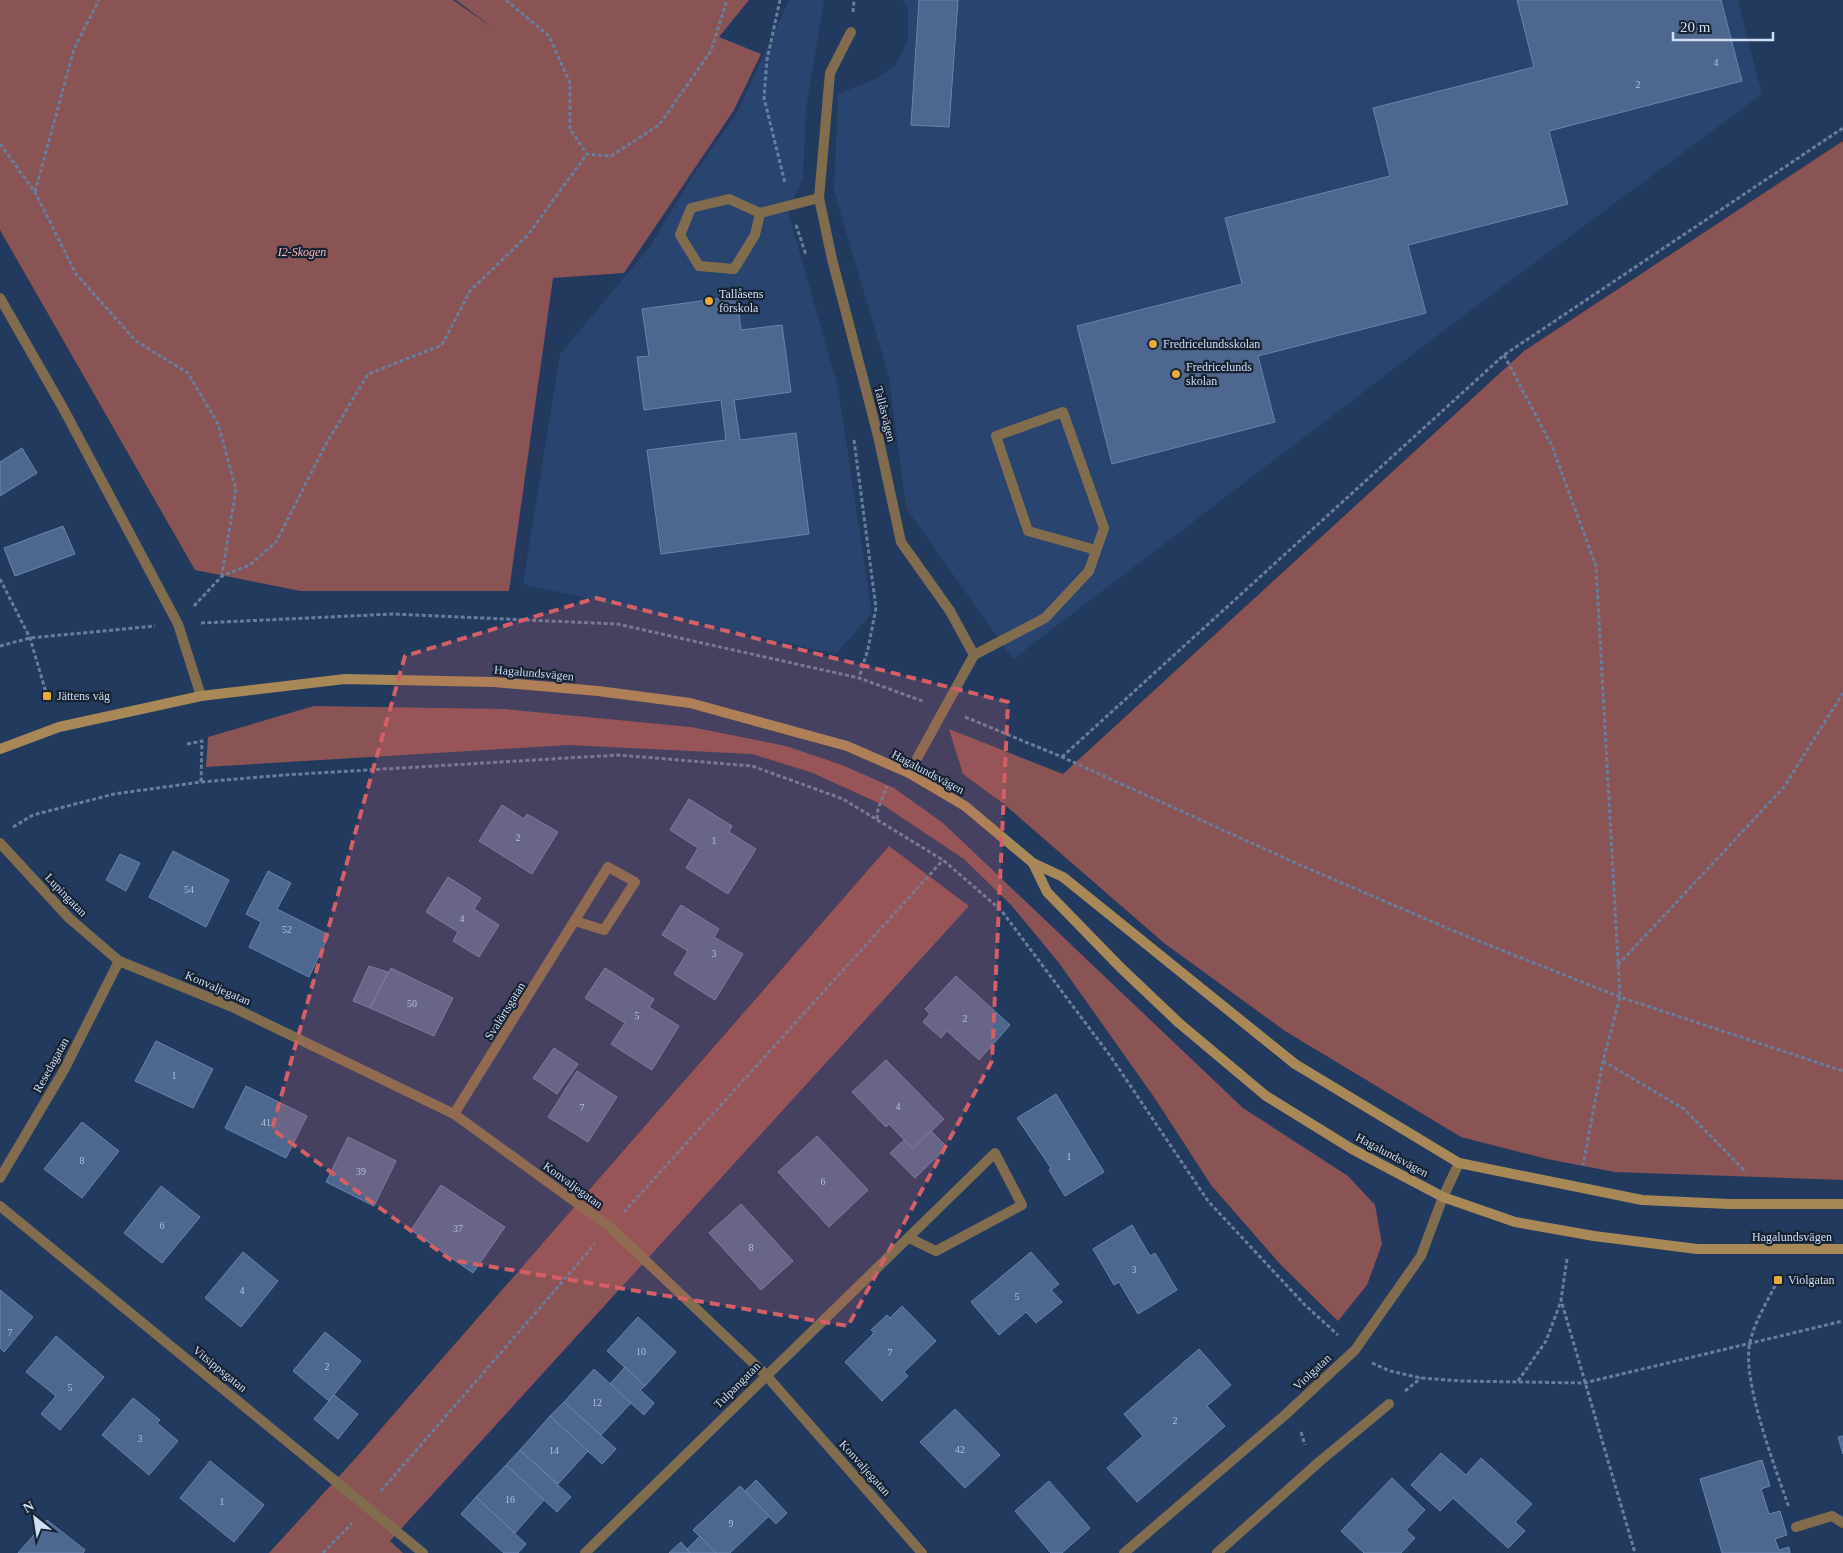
<svg xmlns="http://www.w3.org/2000/svg" width="1843" height="1553" viewBox="0 0 1843 1553" font-family="'Times New Roman',serif">
  <style>
    .built { fill: #29446e }
    .green { fill: #8a5354 }
    .building { fill: #4e678f; stroke: #6a84ae }
    .lines { fill: none; stroke-linecap: round; stroke-linejoin: round }
    .path { stroke: #697d9c; stroke-width: 3; stroke-dasharray: 4 2.5; stroke-linecap: butt }
    .lane { stroke: #816d4e; stroke-width: 10 }
    .street { stroke: #816d4e; stroke-width: 10 }
    .secondary { stroke: #a78856; stroke-width: 10 }
    .marked { fill: #d45f66; fill-opacity: 0.2; stroke: #d45f66; stroke-width: 4; stroke-dasharray: 10 6; stroke-linejoin: round }
    .poi-dot { fill: #e8ab37; stroke: #172232; stroke-width: 2 }
    .labels { text-anchor: middle; dominant-baseline: central; stroke-width: 4.5; stroke-linejoin: round; paint-order: stroke }
    .number-label { font-size: 10px; fill: #afc0dc }
    .park-label { font-size: 12px; font-style: italic; fill: #feb4b4; stroke: #172232 }
    .poi-label { font-size: 12px; fill: #cfdef5; stroke: #172232; text-anchor: start }
    .street-label { font-size: 12px; fill: #cfdef5; stroke: #172232 }
  </style>
  <rect width="100%" height="100%" fill="#233a5f"/>
  <g class="built">
    <path d="M789 0H824L806 109 803 179 788 211 838 388 872 613 836 654 523 584 560 354 649 248 697 169 737 113Z"/>
    <path d="M903 0H1738L1762 94 1471 310 1013 659 906 508 889 377 834 191 838 94 877 78 896 65 908 40V10Z"/>
  </g>
  <g class="green">
    <path d="M0 0H453L493 28 456 0H749L719 37 761 54 734 110 624 273 553 278 509 591H301L195 570 0 230Z"/>
    <path d="M1843 141V1180L1615 1172 1547 1159 1461 1137 1285 1031 1164 943 1004 804 963 774 949 729 1063 774 1524 351Z"/>
    <path d="M314 706 504 709 691 727 786 746 842 765 894 788 943 823 1243 1108 1348 1176 1375 1205 1382 1244 1367 1285 1338 1321 1281 1265 1211 1185 1154 1097 1059 963 1012 906 964 859 883 805 813 773 752 754 568 745 206 767 208 737Z"/>
    <path d="M889 846 969 906 390 1541 403 1553H269L353 1461Z"/>
  </g>
  <g class="building">
    <path d="M919 0H958L949 127 911 125Z"/>
    <path d="M1517 0H1721L1742 81 1549 131 1568 204 1408 245 1426 313 1258 356 1275 422 1112 464 1077 326 1242 284 1225 218 1390 176 1373 108 1534 67Z"/>
    <path d="M737 296 741 330 782 325 791 392 734 400 740 440 796 433 809 534 661 554 647 450 726 440 721 400 644 410 637 357 649 356 642 309Z"/>
    <path d="M22 448 37 473 0 496V462Z"/>
    <path d="M63 526 75 554 15 576 4 548Z"/>
    <path d="M689 799 732 826 729 832 756 849 728 894 686 868 698 848 670 830Z"/>
    <path d="M502 805 524 819 527 814 558 832 532 874 479 841Z"/>
    <path d="M173 851 229 880 206 927 149 897Z"/>
    <path d="M120 854 140 863 126 891 106 880Z"/>
    <path d="M268 871 291 883 277 909 329 935 309 977 249 947 261 922 246 914Z"/>
    <path d="M448 877 481 898 474 909 499 925 479 957 453 941 458 932 426 912Z"/>
    <path d="M681 905 719 929 714 937 743 954 715 1000 674 974 688 951 662 935Z"/>
    <path d="M369 966 388 972 370 1008 353 1001Z"/>
    <path d="M391 968 453 998 434 1036 370 1008Z"/>
    <path d="M605 968 654 999 649 1007 679 1026 652 1070 611 1044 625 1023 585 998Z"/>
    <path d="M956 976 1010 1025 979 1060 947 1031 941 1038 923 1022 930 1014 925 1009Z"/>
    <path d="M156 1041 213 1069 193 1108 135 1081Z"/>
    <path d="M554 1048 578 1064 557 1094 533 1078Z"/>
    <path d="M886 1060 944 1119 913 1149 889 1124 886 1127 852 1092Z"/>
    <path d="M577 1071 617 1097 588 1142 548 1117Z"/>
    <path d="M246 1086 307 1116 286 1158 225 1128Z"/>
    <path d="M1056 1094 1104 1172 1065 1196 1049 1170 1051 1168 1017 1118Z"/>
    <path d="M82 1122 119 1151 82 1198 44 1169Z"/>
    <path d="M931 1131 947 1147 915 1178 890 1153 904 1140 913 1149Z"/>
    <path d="M817 1136 868 1190 829 1227 778 1172Z"/>
    <path d="M348 1137 396 1161 374 1206 326 1182Z"/>
    <path d="M441 1185 505 1227 473 1273 411 1230Z"/>
    <path d="M161 1186 200 1217 162 1263 124 1233Z"/>
    <path d="M741 1204 793 1261 761 1290 709 1233Z"/>
    <path d="M1132 1225 1150 1256 1155 1253 1177 1290 1138 1314 1119 1282 1114 1285 1093 1249Z"/>
    <path d="M243 1252 278 1281 241 1327 205 1298Z"/>
    <path d="M1031 1252 1059 1284 1051 1290 1062 1302 1036 1323 1026 1312 999 1335 971 1302Z"/>
    <path d="M0 1290 33 1317 4 1352 0 1348Z"/>
    <path d="M902 1306 936 1341 904 1372 908 1376 882 1401 845 1362 874 1333 871 1330 887 1315 890 1318Z"/>
    <path d="M638 1317 676 1352 645 1386 607 1351Z"/>
    <path d="M325 1332 361 1361 329 1401 293 1371Z"/>
    <path d="M56 1336 104 1377 60 1430 41 1414 56 1396 26 1372Z"/>
    <path d="M1199 1349 1231 1385 1207 1406 1225 1426 1137 1502 1107 1468 1143 1436 1124 1414Z"/>
    <path d="M625 1367 645 1386 640 1390 654 1403 644 1415 610 1384Z"/>
    <path d="M594 1369 631 1403 601 1435 564 1402Z"/>
    <path d="M334 1395 358 1414 338 1439 314 1419Z"/>
    <path d="M133 1398 160 1420 157 1423 178 1441 149 1475 102 1435Z"/>
    <path d="M564 1402 616 1449 602 1464 550 1416Z"/>
    <path d="M955 1409 1000 1455 965 1488 920 1442Z"/>
    <path d="M550 1416 588 1451 558 1484 520 1450Z"/>
    <path d="M1843 1436V1454L1838 1437Z"/>
    <path d="M520 1450 571 1497 557 1512 506 1465Z"/>
    <path d="M1441 1453 1466 1475 1481 1458 1532 1504 1515 1522 1525 1531 1508 1548 1453 1498 1440 1511 1411 1485Z"/>
    <path d="M1762 1460 1770 1486 1761 1489 1769 1514 1780 1511 1787 1535 1775 1539 1779 1550 1789 1547 1790 1553H1722L1700 1479Z"/>
    <path d="M210 1461 264 1505 234 1542 180 1498Z"/>
    <path d="M506 1465 544 1500 515 1533 476 1497Z"/>
    <path d="M1392 1478 1425 1510 1406 1530 1415 1538 1401 1553H1364L1341 1531Z"/>
    <path d="M756 1480 787 1513 776 1524 745 1491Z"/>
    <path d="M1049 1481 1090 1528 1062 1553H1051L1015 1511Z"/>
    <path d="M740 1486 769 1516 730 1553H716L693 1530Z"/>
    <path d="M476 1497 526 1544 518 1553H504L461 1514Z"/>
    <path d="M47 1520 85 1550 83 1553H18Z"/>
    <path d="M700 1536 716 1553H690L687 1549Z"/>
    <path d="M681 1542 690 1553H669Z"/>
  </g>
  <g class="lines">
    <g class="path">
      <path d="M506 0 549 36 570 83V129L587 154 611 156 659 125 711 51 727 0"/>
      <path d="M780 0 767 60 764 98 785 183"/>
      <path d="M853 12 854 0"/>
      <path d="M0 144 35 192 76 274 136 341 188 373 218 424 236 489 222 575"/>
      <path d="M35 192 74 49 99 0"/>
      <path d="M796 225 806 255"/>
      <path d="M1504 355 1552 446 1596 566 1620 997 1603 1061 1583 1165"/>
      <path d="M854 440 876 608 868 649 859 678"/>
      <path d="M0 579 30 638 47 696"/>
      <path d="M194 606 222 576 250 565 276 542 326 444 368 374 442 345 470 291 528 235 587 154"/>
      <path d="M201 623 393 614 617 624 859 678 925 702"/>
      <path d="M0 646 30 638 155 626"/>
      <path d="M965 717 1062 757 1300 865 1461 934 1620 997 1843 1071"/>
      <path d="M187 744 202 741 201 782"/>
      <path d="M1062 757 1504 355 1843 128"/>
      <path d="M877 819 878 809 887 786"/>
      <path d="M13 827 33 815 114 794 201 782 284 775 618 755 752 766 843 799 943 860 1001 910 1111 1057 1208 1201 1305 1305 1338 1335"/>
      <path d="M1618 965 1784 787 1843 693"/>
      <path d="M1603 1061 1684 1109 1746 1172"/>
      <path d="M624 1212 943 860"/>
      <path d="M1567 1259 1561 1300 1635 1553"/>
      <path d="M1778 1280C1769 1298 1754 1323 1750 1342 1741 1380 1776 1469 1789 1508"/>
      <path d="M1372 1363 1390 1371 1421 1378 1460 1381 1584 1383 1843 1321"/>
      <path d="M1518 1381 1546 1341 1561 1301"/>
      <path d="M1405 1391 1421 1378"/>
      <path d="M1301 1432 1305 1445"/>
      <path d="M381 1491 595 1244"/>
      <path d="M323 1553 352 1523"/>
    </g>
    <g class="lane">
      <path d="M851 32 830 73 819 198 832 259 878 436 901 542 950 611 974 655 909 773"/>
      <path d="M760 213 755 235 734 269 699 266 680 235 691 208 729 199 760 213 819 198"/>
      <path d="M974 655 1045 618 1089 571 1104 528 1063 412 996 436 1028 531 1096 550"/>
      <path d="M1796 1527 1832 1516 1843 1523"/>
    </g>
    <g class="street">
      <path d="M0 298 63 408 178 624 201 696"/>
      <path d="M0 843 69 918 119 961 230 1006 454 1114 610 1227 765 1374 922 1553"/>
      <path d="M454 1114 608 867 635 882 604 930 575 921"/>
      <path d="M0 1178 64 1070 119 961"/>
      <path d="M0 1206 423 1553"/>
      <path d="M585 1553 995 1153 1022 1205 936 1251 909 1238"/>
      <path d="M1124 1553 1285 1415 1355 1350 1421 1256 1443 1197 1459 1163"/>
      <path d="M1217 1553 1319 1462 1389 1404"/>
    </g>
    <g class="secondary">
      <path d="M0 749 59 727 201 696 345 679 494 682 598 691 690 703 847 746 909 773 965 806 1033 863 1063 877 1295 1064 1459 1163 1642 1200 1729 1204H1843"/>
      <path d="M1033 863 1047 892 1120 967 1179 1023 1266 1096 1352 1149 1443 1197 1515 1222 1594 1236 1697 1249H1843"/>
    </g>
  </g>
  <path class="marked" d="M596 598 1008 702 992 1061 848 1326 451 1260 272 1129 405 656Z"/>
  <g class="poi-dot">
    <circle cx="709" cy="301" r="5"/>
    <circle cx="1153" cy="344" r="5"/>
    <circle cx="1176" cy="374" r="5"/>
    <rect x="42" y="691" width="10" height="10" rx="2.5"/>
    <rect x="1773" y="1275" width="10" height="10" rx="2.5"/>
  </g>
  <g class="labels">
    <g class="number-label">
      <text x="1716" y="62">4</text>
      <text x="1638" y="84">2</text>
      <text x="518" y="837">2</text>
      <text x="714" y="840">1</text>
      <text x="189" y="889">54</text>
      <text x="462" y="918">4</text>
      <text x="287" y="929">52</text>
      <text x="714" y="953">3</text>
      <text x="412" y="1003">50</text>
      <text x="637" y="1015">5</text>
      <text x="965" y="1018">2</text>
      <text x="174" y="1075">1</text>
      <text x="898" y="1106">4</text>
      <text x="582" y="1107">7</text>
      <text x="266" y="1122">41</text>
      <text x="1069" y="1156">1</text>
      <text x="82" y="1160">8</text>
      <text x="361" y="1171">39</text>
      <text x="823" y="1181">6</text>
      <text x="162" y="1225">6</text>
      <text x="458" y="1228">37</text>
      <text x="751" y="1247">8</text>
      <text x="1134" y="1269">3</text>
      <text x="242" y="1290">4</text>
      <text x="1017" y="1296">5</text>
      <text x="10" y="1332">7</text>
      <text x="641" y="1351">10</text>
      <text x="890" y="1352">7</text>
      <text x="327" y="1366">2</text>
      <text x="70" y="1387">5</text>
      <text x="597" y="1402">12</text>
      <text x="1175" y="1420">2</text>
      <text x="140" y="1438">3</text>
      <text x="960" y="1449">42</text>
      <text x="554" y="1450">14</text>
      <text x="510" y="1499">16</text>
      <text x="222" y="1501">1</text>
      <text x="731" y="1523">9</text>
    </g>
    <g class="park-label">
      <text x="302" y="252">I2-Skogen</text>
    </g>
    <g class="poi-label">
      <text x="719" y="294">Tallåsens<tspan x="719" dy="14">förskola</tspan></text>
      <text x="1163" y="344">Fredricelundsskolan</text>
      <text x="1186" y="367">Fredricelunds<tspan x="1186" dy="14">skolan</tspan></text>
      <text x="57" y="696">Jättens väg</text>
      <text x="1788" y="1280">Violgatan</text>
    </g>
    <g class="street-label">
      <text transform="translate(885 414) rotate(76)">Tallåsvägen</text>
      <text transform="translate(534 673) rotate(5)">Hagalundsvägen</text>
      <text transform="translate(928 772) rotate(28)">Hagalundsvägen</text>
      <text transform="translate(66 895) rotate(46)">Lupingatan</text>
      <text transform="translate(218 988) rotate(23)">Konvaljegatan</text>
      <text transform="translate(505 1011) rotate(-58)">Svalörtsgatan</text>
      <text transform="translate(51 1065) rotate(-61)">Resedagatan</text>
      <text transform="translate(1392 1155) rotate(28)">Hagalundsvägen</text>
      <text transform="translate(573 1185) rotate(36)">Konvaljegatan</text>
      <text x="1792" y="1237">Hagalundsvägen</text>
      <text transform="translate(220 1369) rotate(39)">Vitsippsgatan</text>
      <text transform="translate(1312 1372) rotate(-43)">Violgatan</text>
      <text transform="translate(737 1385) rotate(-45)">Tulpangatan</text>
      <text transform="translate(865 1468) rotate(48)">Konvaljegatan</text>
    </g>
  </g>
  <g transform="translate(35 1518) rotate(330)" stroke="#172232" stroke-width="4" paint-order="stroke">
  <path d="M0-4L9 19L0 12L-9 19Z" fill="#cfdef5"/>
  <text y="-8" font-size="14" font-weight="bold" text-anchor="middle" fill="#cfdef5">N</text>
  </g>
  <path d="M1673 32v8h100v-8" fill="none" stroke="#cfdef5" stroke-width="2.5"/>
  <text x="1680" y="32" font-size="15" fill="#cfdef5" stroke="#172232" stroke-width="4" paint-order="stroke">20 m</text>
</svg>
